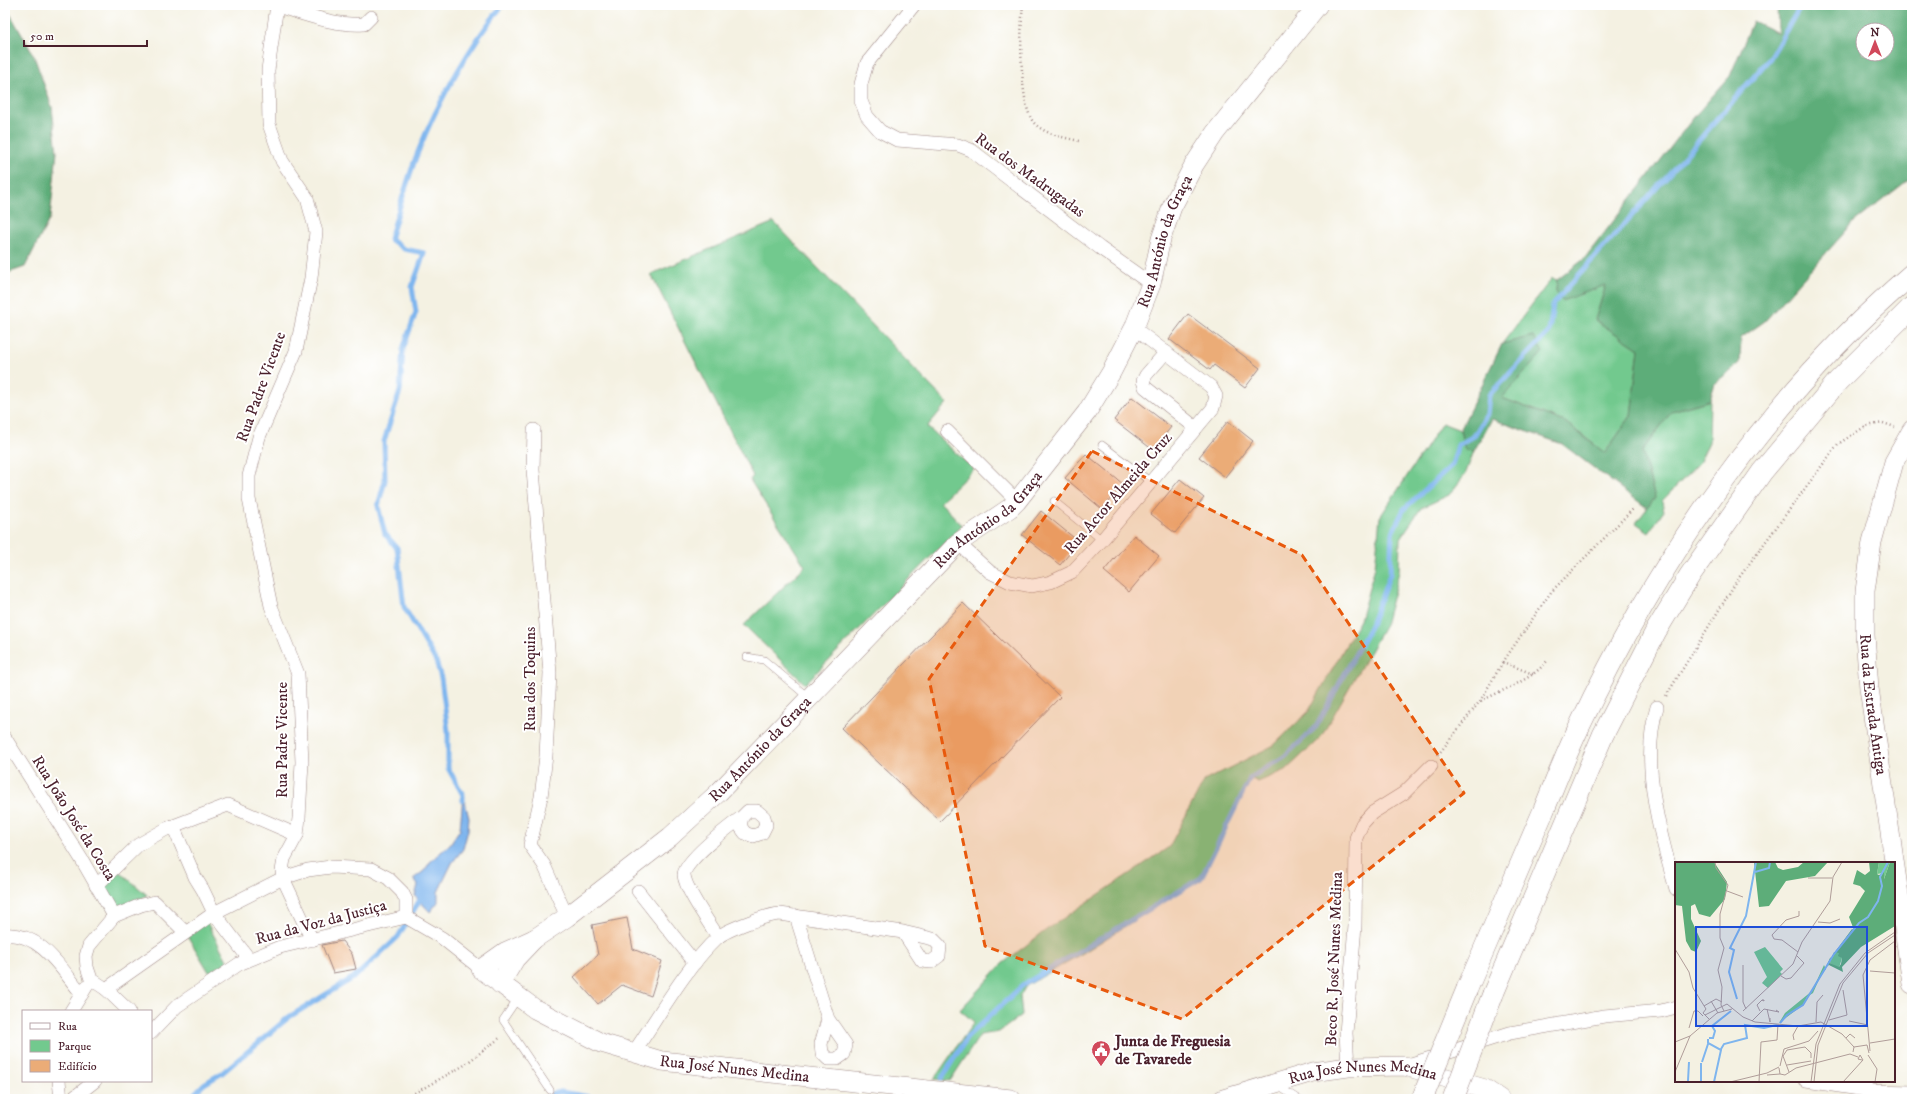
<svg xmlns="http://www.w3.org/2000/svg" width="1917" height="1104" viewBox="0 0 1917 1104" font-family="'IM FELL DW Pica',serif">
  <style>
    .green { fill: #72c98e; stroke: #5e745c }
    .forest { fill: #5dad79; stroke: #546652; fill-rule: evenodd }
    .water { fill: #7eb5ee; stroke: #646a8c }
    .lines { fill: none; stroke-linecap: round; stroke-linejoin: round }
    .stream { stroke: #7eb5ee; stroke-width: 5 }
    .building { fill: #ebac77 }
    .lane-casing { stroke: #9f8886; stroke-width: 8 }
    .street-casing { stroke: #9f8886; stroke-width: 14 }
    .secondary-casing { stroke: #9f8886; stroke-width: 20 }
    .primary-casing { stroke: #9f8886; stroke-width: 22 }
    .path { stroke: #9f8886; stroke-width: 2.5; stroke-dasharray: 1 3; stroke-linecap: butt }
    .lane { stroke: #fff; stroke-width: 7 }
    .street { stroke: #fff; stroke-width: 13 }
    .secondary { stroke: #fff; stroke-width: 19 }
    .primary { stroke: #fff; stroke-width: 21 }
    .primary-bridge-casing { stroke: #9f8886; stroke-width: 22; stroke-linecap: butt }
    .primary-bridge { stroke: #fff; stroke-width: 21 }
    .marked { fill: #e8590c; fill-opacity: 0.2; stroke: #e8590c; stroke-width: 3; stroke-dasharray: 8 5; stroke-linejoin: round }
    .labels { text-anchor: middle; dominant-baseline: central; stroke-width: 4; stroke-linejoin: round; paint-order: stroke }
    .street-label { font-size: 16px; fill: #4a1f2b; stroke: #fff }
    .poi-label { font-size: 16px; font-weight: bold; fill: #4a1f2b; stroke: #fff; text-anchor: start }
    .inset-river { fill: none; stroke: #7eb5ee; stroke-width: 2 }
    .inset-road { fill: none; stroke: #b09d99; stroke-width: 1 }
    .view { fill: #1d4ed8; fill-opacity: 0.15; stroke: #1d4ed8; stroke-width: 2 }
    .inset-edge { fill: none; stroke: #4a1f2b; stroke-width: 2 }
  </style>
  <rect width="100%" height="100%" fill="#fff"/>
  <filter id="ink" filterUnits="userSpaceOnUse"><feTurbulence type="fractalNoise" baseFrequency=".025" numOctaves="2"/><feDisplacementMap in="SourceGraphic" scale="8" xChannelSelector="R" yChannelSelector="G"/><feConvolveMatrix kernelMatrix="1 2 1 2 8 2 1 2 1" color-interpolation-filters="sRGB"/></filter>
  <filter id="wash" filterUnits="userSpaceOnUse"><feTurbulence type="fractalNoise" baseFrequency=".012" numOctaves="4" result="noise"/><feDisplacementMap in="SourceGraphic" scale="16" xChannelSelector="R" yChannelSelector="G"/><feGaussianBlur stdDeviation="0.9" result="paint"/><feColorMatrix in="noise" values="0 0 0 0 0 0 0 0 0 0 0 0 0 0 0 0 0 1.4 0 .05"/><feComposite in="paint" operator="in"/></filter>
  <g filter="url(#wash)">
    <rect width="100%" height="100%" fill="#f4f1e2"/>
    <g class="green">
      <path d="M774 222 947 403 927 427 974 469 940 502 962 525 805 684 744 625 805 566 750 480 753 476 651 274Z"/>
      <path d="M1552 278 1557 280 1556 291 1606 285 1595 320 1639 349 1631 416 1605 453 1565 422 1502 398 1533 336 1502 344Z"/>
      <path d="M1710 400 1709 442 1699 463 1662 501 1664 511 1649 532 1636 523 1655 498 1642 451 1672 411Z"/>
      <path d="M1442 423 1460 430 1465 450 1474 451 1465 475 1449 495 1421 508 1400 539 1399 572 1385 625 1321 737 1286 770 1258 782 1250 778 1201 878 1083 953 1026 986 1020 996 1022 1015 999 1032 980 1035 950 1081 934 1079 974 1022 960 1010 1002 964 1046 930 1169 847 1204 781 1274 745 1308 712 1360 620 1375 567 1380 517Z"/>
      <path d="M118 870 147 895 114 916 96 886Z"/>
      <path d="M205 919 228 962 209 972 185 932Z"/>
    </g>
    <g class="forest">
      <path d="M5 5 34 56 52 107 57 152 50 218 25 267 5 274Z"/>
      <path d="M1777 5H1912V177L1854 222 1765 321 1741 338 1740 363 1715 383 1710 400 1672 411 1642 451 1655 498 1647 508 1562 444 1492 419 1474 451 1465 450 1460 430 1502 344 1533 336 1543 352 1502 398 1565 422 1605 453 1631 416 1639 349 1595 320 1606 285 1562 301 1556 291 1557 280 1584 259 1694 117 1730 76 1753 21 1778 33ZM1863 30H1887V54H1863Z"/>
    </g>
    <path class="water" d="M463 795 469 818 468 830 463 849 452 863 438 892V902L430 912 415 896 418 885 413 879 424 871 431 861 450 844 460 829Z"/>
    <g class="lines">
      <g class="stream">
        <path d="M463 801V795L448 768V731L441 678 436 661 404 607 397 548 385 534 378 506 385 480 384 441 400 391 403 349 416 312 412 287 424 253 404 249 390 239C399 210 407 180 418 152 437 104 470 44 503 5"/>
        <path d="M942 1078 968 1036 1023 985 1201 878 1250 778 1285 756 1316 727 1371 625 1390 574 1392 533 1404 509 1452 465 1458 445 1474 436 1487 414 1489 395 1549 332 1553 304 1701 138 1770 58 1801 5"/>
        <path d="M189 1099 204 1084 222 1073 289 1017 356 976 398 937 422 896"/>
        <path d="M549 1099 551 1094 561 1092 600 1099"/>
      </g>
    </g>
    <g id="blocks">
      <g class="building">
        <path d="M1188 314 1260 368 1245 388 1214 365 1210 370 1169 339Z"/>
        <path d="M1132 397 1171 427 1153 450 1114 420Z"/>
        <path d="M1228 421 1253 441 1225 477 1199 457Z"/>
        <path d="M1086 454 1123 484 1102 509 1065 478Z"/>
        <path d="M1180 479 1204 498 1175 533 1151 514Z"/>
        <path d="M1041 511 1079 542 1060 565 1022 535Z"/>
        <path d="M1134 535 1159 556 1129 592 1104 571Z"/>
        <path d="M963 603 1060 697 940 821 842 728Z"/>
        <path d="M627 918 633 949 662 961 651 996 622 985 598 1004 574 977 598 955 592 925Z"/>
        <path d="M342 941 352 954 356 969 333 973 322 945Z"/>
      </g>
    </g>
  </g>
  <g filter="url(#ink)">
    <use href="#blocks" fill-opacity="0" stroke="#9f8886" stroke-width="1"/>
    <g class="lines">
      <g class="lane-casing">
        <g id="lane">
          <path d="M1102 445 1151 482"/>
          <path d="M1054 501 1102 540"/>
          <path d="M747 657 764 660 809 698"/>
          <path d="M518 998 503 1020 550 1090"/>
          <path d="M1278 1086 1298 1099"/>
        </g>
      </g>
      <g class="street-casing">
        <g id="street">
          <path d="M277 5 268 70 269 124 282 161 307 198 316 232 311 278 296 351 259 437 249 476V499L271 606 298 674 302 762 299 818 297 835 284 859 282 871 283 878 312 940"/>
          <path d="M914 5 867 63 861 84V101L867 116 880 131 897 140 958 145 971 150 1100 248 1151 284"/>
          <path d="M277 6C305 14 334 26 364 24L371 17"/>
          <path d="M1166 352 1146 375 1143 381 1145 387 1196 428"/>
          <path d="M534 430 533 470 550 673 546 756 541 797 530 845 544 865 567 917"/>
          <path d="M947 431 1017 501"/>
          <path d="M958 543 990 572 1010 582 1032 586 1051 582 1072 572 1102 540 1213 408 1216 396 1211 387 1134 328"/>
          <path d="M1657 707C1640 763 1660 835 1676 889"/>
          <path d="M5 738 82 860 114 916"/>
          <path d="M173 826 195 877 203 890 214 913 249 959"/>
          <path d="M96 886 138 845 168 828 228 805 297 835"/>
          <path d="M638 891 695 963"/>
          <path d="M796 916 828 1019 846 1045 844 1054 837 1059H828L822 1053 821 1044 828 1019"/>
          <path d="M406 917 442 938 481 969"/>
          <path d="M5 935C40 931 62 970 82 994"/>
          <path d="M718 937C710 924 685 889 684 875 683 862 730 826 742 817L748 811H757L764 817 766 825 762 833 753 836 745 833 740 826 742 817"/>
          <path d="M106 989 214 913 283 878 308 870 331 867 371 869 388 878 402 892 406 900V917"/>
          <path d="M71 1011 86 987"/>
          <path d="M129 1011 106 989 91 979 87 967 86 956 89 946 114 916 141 905 155 902 185 932"/>
          <path d="M151 1033 177 1006 239 964 280 947 406 917"/>
          <path d="M634 1052C658 1017 686 967 717 938 727 929 767 915 780 914L903 932 933 939 940 946 939 956 931 962 922 961 903 932"/>
          <path d="M1405 1066 1510 1033 1604 1016 1661 1011 1676 1007"/>
          <path d="M1348 1067 1346 1033 1355 926 1356 838 1362 824 1372 813 1404 793 1431 766"/>
          <path d="M59 1081 61 1099"/>
          <path d="M1806 1081 1873 1091 1912 1092"/>
          <path d="M72 1099 95 1081"/>
        </g>
      </g>
      <g class="secondary-casing">
        <g id="secondary">
          <path id="s1" d="M1912 430 1894 462 1872 542 1865 591V635L1869 688 1912 984"/>
          <path id="s2" d="M534 939 567 917 670 837 719 792 958 543 1010 508 1017 501 1087 412 1112 371 1134 328 1151 284 1161 239 1172 207 1194 165 1215 133 1318 5"/>
          <path id="s3" d="M500 984 515 959 534 939 505 952 481 969 535 1009 601 1043 662 1061 1011 1099"/>
          <path id="s4" d="M1223 1099 1313 1072 1348 1067 1405 1066 1485 1089 1500 1099"/>
        </g>
      </g>
      <g class="primary-casing">
        <g id="primary">
          <path d="M1467 989C1492 930 1518 871 1543 812 1555 783 1566 754 1580 725 1658 560 1772 393 1912 274"/>
          <path d="M1493 994 1603 735 1656 631 1690 575 1762 472 1838 381 1912 307"/>
        </g>
      </g>
      <g class="path">
        <path d="M1023 5C1020 28 1019 106 1034 123 1046 135 1063 137 1079 141"/>
        <path d="M1533 674 1503 662 1551 592 1633 509"/>
        <path d="M1666 696 1738 579 1838 444 1866 426 1883 423 1895 427"/>
        <path d="M1481 701C1502 690 1532 680 1547 661"/>
        <path d="M1438 755 1480 701 1503 662"/>
        <path d="M404 1099 463 1066 501 1037"/>
      </g>
      <use href="#lane" class="lane"/>
      <use href="#street" class="street"/>
      <use href="#secondary" class="secondary"/>
      <use href="#primary" class="primary"/>
      <g class="primary-bridge-casing">
        <g id="primary-bridge">
          <path d="M1422 1099 1467 989"/>
          <path d="M1453 1099 1493 994"/>
        </g>
      </g>
      <use href="#primary-bridge" class="primary-bridge"/>
    </g>
  </g>
  <path class="marked" d="M1092 451 1302 555 1464 793 1182 1019 985 946 929 679Z"/>
  <defs>
    <g id="civic-pin" transform="scale(1)"><path d="M0 17L-7.5 6A9.5 9.5 0 1 1 7.5 6Z" fill="#d1495b" stroke="#fff"/><path d="M-.6-6.5H3V-4.5H.6V-3L4-1V1h2V6H-6V1h2V-1L-.6-3ZM-1.2 2.5V6h2.4V2.5Z" fill="#fff"/></g>
  </defs>
  <g fill-rule="evenodd">
    <use href="#civic-pin" x="1101" y="1050"/>
  </g>
  <g class="labels">
    <g class="street-label">
      <text transform="translate(1030 175) rotate(36)">Rua dos Madrugadas</text>
      <text stroke="none"><textPath href="#s2" startOffset="956">Rua António da Graça</textPath></text>
      <text transform="translate(261 387) rotate(-70)">Rua Padre Vicente</text>
      <text transform="translate(1118 493) rotate(-49)">Rua Actor Almeida Cruz</text>
      <text stroke="none"><textPath href="#s2" startOffset="620">Rua António da Graça</textPath></text>
      <text transform="translate(530 679) rotate(-90)">Rua dos Toquins</text>
      <text stroke="none"><textPath href="#s1" startOffset="283">Rua da Estrada Antiga</textPath></text>
      <text transform="translate(282 740) rotate(-90)">Rua Padre Vicente</text>
      <text stroke="none"><textPath href="#s2" startOffset="296">Rua António da Graça</textPath></text>
      <text transform="translate(74 818) rotate(58)">Rua João José da Costa</text>
      <text transform="translate(321 922) rotate(-15)">Rua da Voz da Justiça</text>
      <text transform="translate(1334 959) rotate(-88)">Beco R. José Nunes Medina</text>
      <text stroke="none"><textPath href="#s3" startOffset="396">Rua José Nunes Medina</textPath></text>
      <text stroke="none"><textPath href="#s4" startOffset="144">Rua José Nunes Medina</textPath></text>
    </g>
    <g class="poi-label">
      <text x="1115" y="1041">Junta de Freguesia<tspan x="1115" dy="18">de Tavarede</tspan></text>
    </g>
  </g>
  <g transform="translate(1675 862)">
    <rect width="220" height="220" fill="#f4f1e2"/>
    <path d="M204 0H215L209 17 207 15 209 11 202 12ZM90 85 108 107 105 110 107 112 93 126 87 121 92 115 79 90ZM159 90H164L167 96 164 106 155 101ZM149 103 151 107 146 113 138 131 132 135 128 143 104 161 110 151 137 129Z" fill="#72c98e"/>
    <path d="M0 0H39L52 20 50 37 35 55 24 52 20 42 16 44V57L26 79 21 90 16 88 11 79 7 44 0 43ZM79 0H100L103 6 108 8 123 5 129 0H153L140 14 111 19 94 44 84 45ZM194 0H204L202 12 204 13 209 10V17L215 0H220V64L186 85 167 105 168 110 154 103 151 105 155 96 157 95 155 101 164 105 166 102 167 96 163 94 164 91 160 90 177 67 179 68 174 55 190 29 185 24 178 22 179 18 182 8 190 13 195 9Z" fill="#5dad79"/>
    <path class="inset-river" d="M80 10 94 6 95 0M62 137 54 110 59 88 55 86 71 54 81 0M105 161 112 153 128 143 159 92 184 61 193 55 203 39 207 24 205 15 213 0M34 176H38L40 169 37 164 56 149M33 177V181L46 188 39 220M46 187 49 182 72 176 70 163 89 166 102 163M27 200 33 182M13 219 14 200M26 220V201"/>
    <path class="inset-road" d="M40 0 41 6 53 23 45 52V76L49 86 43 108 47 125 46 143 49 149M133 16H157M52 29 68 35M143 60 155 61 165 57M0 87 14 110 18 126 31 147M123 90 107 78 99 77 97 73 111 58 124 54V49M68 103V140L71 147M195 109 220 111M106 114 111 117 116 116 129 101 122 94M36 139 43 151M29 144 41 137 47 140M31 147 28 151 34 157M92 147 95 160V156M68 149 118 102 127 80 155 39 158 15 167 0M85 149 82 143 87 138 89 139V138H87M30 153 52 142 68 155 80 160 123 164 146 160 167 172 179 185 178 190M154 158 172 153 168 128M77 159 89 147 104 150 101 148M174 159 193 163M141 160 142 140 148 133M14 166 19 149H23L28 154M171 176 175 172 180 176M119 178 118 173 123 164M0 180 15 174 42 151 57 147M195 181 220 177M179 185 192 183 194 191M195 189 188 113 195 98 220 79M193 193 202 207 200 220M112 203 136 199M105 204 109 187 134 179 143 169M104 206 105 212 110 213 121 206 175 192 183 195M0 210 15 174M114 210 108 194 112 188 130 185 136 191V196M92 213 105 212M55 220 92 211 104 205M84 220 86 180 102 178 103 162M136 220 141 182 165 122 190 91 220 70M139 220 143 183 168 121 193 91 220 73M168 220 188 198 185 193 183 197 187 198"/>
    <path class="view" d="M21 65H192V164H21Z"/>
    <rect width="220" height="220" class="inset-edge"/>
  </g>
  <rect width="1917" height="1104" fill="none" stroke="#fff" stroke-width="20"/>
  <rect x="22" y="1010" width="130" height="72" fill="#ffffff" stroke="#b7a5aa"/>
  <rect x="30" y="1023" width="20" height="6" fill="#ffffff" stroke="#b7a5aa"/>
  <text x="58" y="1030" font-size="12" fill="#4a1f2b">Rua</text>
  <rect x="30" y="1040" width="20" height="12" fill="#72c98e" stroke="#b7a5aa"/>
  <text x="58" y="1050" font-size="12" fill="#4a1f2b">Parque</text>
  <rect x="30" y="1060" width="20" height="12" fill="#ebac77" stroke="#b7a5aa"/>
  <text x="58" y="1070" font-size="12" fill="#4a1f2b">Edifício</text>
  <g transform="translate(1875 42)"><circle r="19" fill="#ffffff" stroke="#b7a5aa"/>
  <path d="M0-3L7 15L0 10L-7 15Z" fill="#d1495b"/>
  <text y="-6" font-size="11" font-weight="bold" text-anchor="middle" fill="#4a1f2b">N</text>
  </g>
  <path d="M24 40v6h123v-6" fill="none" stroke="#4a1f2b" stroke-width="2"/>
  <text x="30" y="40" font-size="12" fill="#4a1f2b" stroke="#ffffff" stroke-width="3" paint-order="stroke">50 m</text>
</svg>
